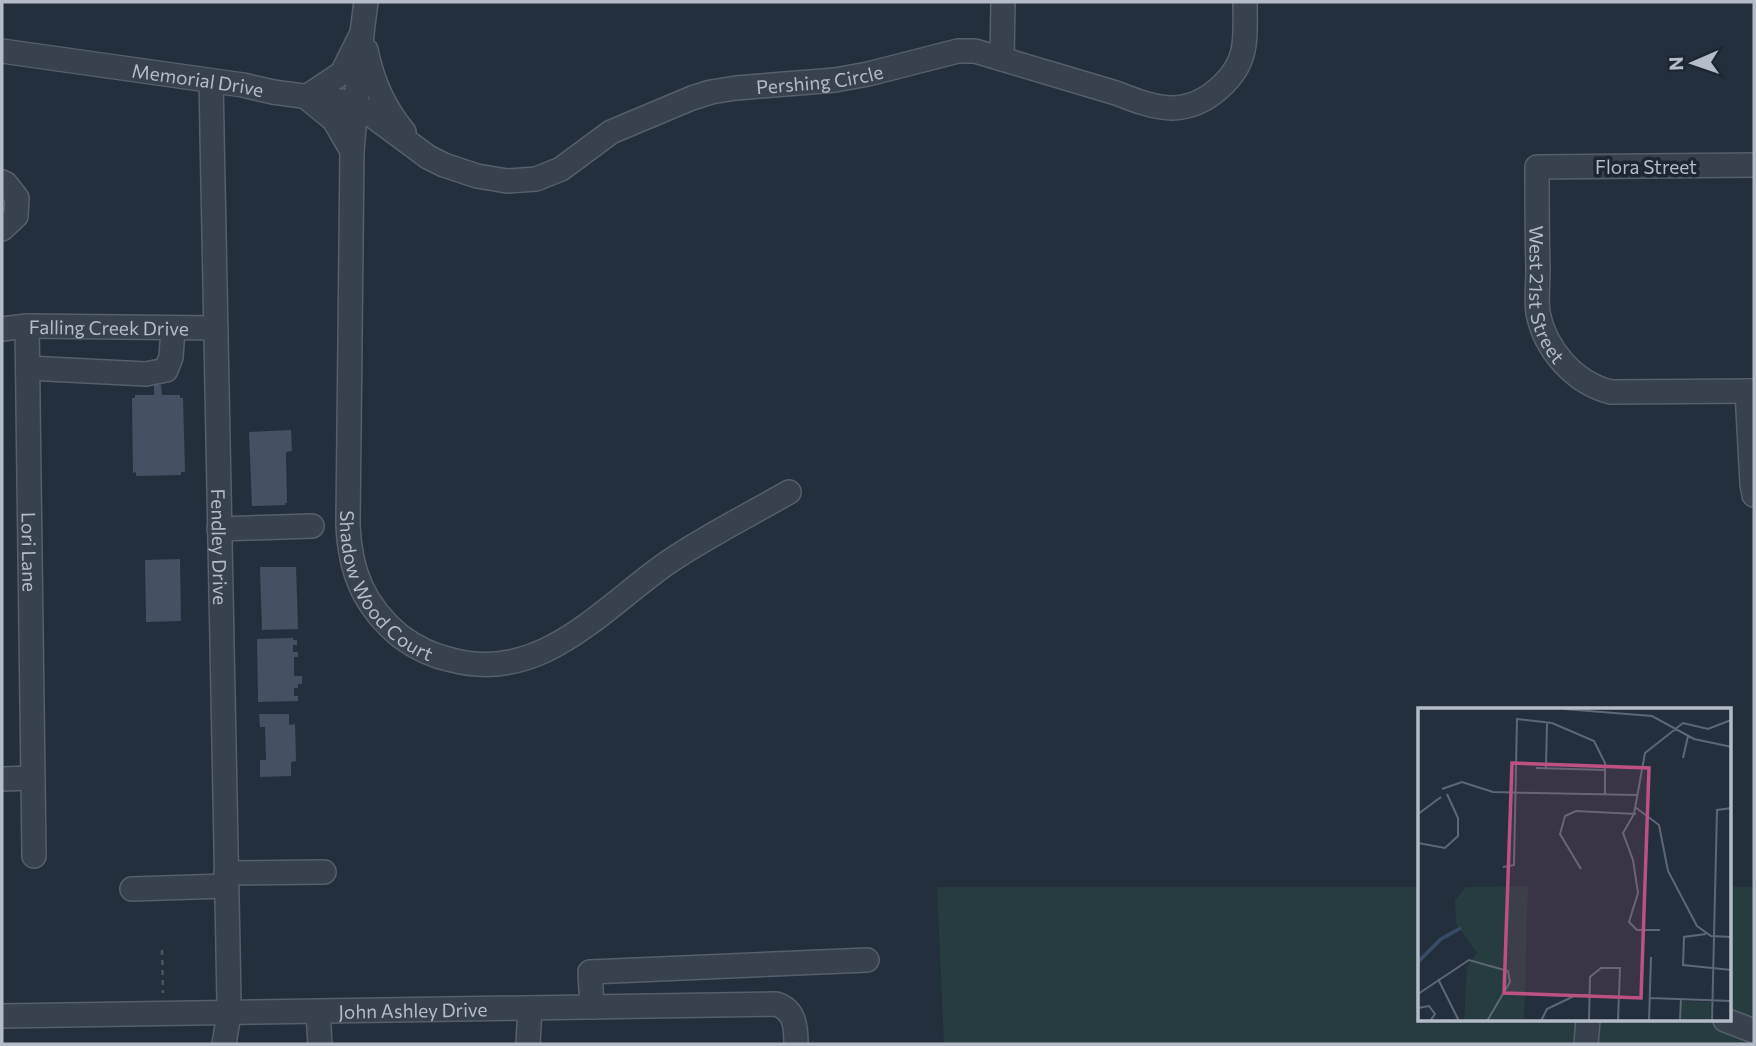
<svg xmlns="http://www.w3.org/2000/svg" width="1756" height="1046" viewBox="0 0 1756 1046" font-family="Commissioner,sans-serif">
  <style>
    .green { fill: #263c3f }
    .building { fill: #455162 }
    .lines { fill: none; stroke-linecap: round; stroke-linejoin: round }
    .minor-casing { stroke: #565f6c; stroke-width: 26 }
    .path { stroke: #44595c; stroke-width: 2.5; stroke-dasharray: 5 5; stroke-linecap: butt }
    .minor { stroke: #38414e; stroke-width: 23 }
    .labels { text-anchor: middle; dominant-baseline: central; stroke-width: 7; stroke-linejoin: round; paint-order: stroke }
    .street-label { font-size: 19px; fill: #b4bcc9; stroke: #1d2633 }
    .inset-river { fill: none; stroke: #394c67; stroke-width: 3.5 }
    .inset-road { fill: none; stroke: #5e6776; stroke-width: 2 }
    .view { fill: #bd5182; fill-opacity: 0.15; stroke: #bd5182; stroke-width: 3.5 }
    .inset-edge { fill: none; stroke: #b4bcc9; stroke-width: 3.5 }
  </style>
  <rect width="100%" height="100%" fill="#242f3e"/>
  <path class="green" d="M937 887H1420V1020H1730V887H1754V1044H944Z"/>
  <g class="building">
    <path d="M154 385H161L162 395H180V398H183L185 472H181V475L136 476V472L133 473 132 398H135V395H154Z"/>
    <path d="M291 430 292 451 286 452 287 503H285V505L252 506 249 432Z"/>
    <path d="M180 559 181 621 146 622 145 560Z"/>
    <path d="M260 567H296L298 629 262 630Z"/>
    <path d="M293 638V640H297V645H293V652H298V657H294V676H302V684H298V688H294V696H298V701L258 702 257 639Z"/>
    <path d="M259 714H289V725L295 724 296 761 291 762V776L260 777V760H266L265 727H260Z"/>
  </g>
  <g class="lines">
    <g class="minor-casing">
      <g id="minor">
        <path id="s1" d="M362 33 352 151 348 525C350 572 364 606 400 636 416 648 433 656 452 660 542 684 603 607 670 561 707 536 749 515 789 492"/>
        <path d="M366 50C372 80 384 108 404 132"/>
        <path id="s2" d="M2 51 243 85 273 92 355 103 428 157 444 165 477 176 507 181 536 179 561 169 611 132 692 98 711 92 736 88 835 80 868 74 958 51H975L1116 93C1134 100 1154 108 1173 108 1206 107 1240 77 1244 45 1246 31 1245 16 1245 2"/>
        <path d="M1002 59 1003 2"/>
        <path id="s3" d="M211 81 229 1001V1014L224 1044"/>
        <path d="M306 97 342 73 362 33 366 2"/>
        <path d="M306 97 334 120 352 151"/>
        <path id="s4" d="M1754 165 1537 167C1537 201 1537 235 1538 269 1538 283 1536 299 1538 313 1545 349 1574 383 1611 392L1754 391"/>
        <path d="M2 182 6 184 17 198 16 216 2 229"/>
        <path id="s5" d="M27 326 34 856"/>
        <path id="s6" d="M2 329 27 326 216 328"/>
        <path d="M28 368 146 374 166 370 171 357 173 328"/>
        <path d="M1747 391 1752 484 1754 495"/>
        <path d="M219 529 312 526"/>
        <path d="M2 779 33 778"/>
        <path d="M226 873 324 872"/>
        <path d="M132 889 226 886"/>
        <path d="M592 1007 590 972 867 960"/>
        <path d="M318 1012 320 1044"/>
        <path id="s7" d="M2 1016 776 1004C795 1010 796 1027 796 1044"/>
        <path d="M1725 1020 1754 1031"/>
        <path d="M528 1044 530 1008"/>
        <path d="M1586 1044 1588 1020"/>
      </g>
    </g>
    <path class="path" d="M162 950 163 993"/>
    <use href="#minor" class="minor"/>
  </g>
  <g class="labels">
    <g class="street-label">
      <text stroke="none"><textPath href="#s2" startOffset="866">Pershing Circle</textPath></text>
      <text stroke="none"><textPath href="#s2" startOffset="198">Memorial Drive</textPath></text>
      <text x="1646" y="166">Flora Street</text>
      <text stroke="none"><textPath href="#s4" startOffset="346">West 21st Street</textPath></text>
      <text stroke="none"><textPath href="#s6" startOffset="107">Falling Creek Drive</textPath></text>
      <text stroke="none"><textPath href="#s3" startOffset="466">Fendley Drive</textPath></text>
      <text stroke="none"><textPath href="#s5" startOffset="226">Lori Lane</textPath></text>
      <text stroke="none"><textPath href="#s1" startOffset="567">Shadow Wood Court</textPath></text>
      <text stroke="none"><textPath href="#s7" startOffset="411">John Ashley Drive</textPath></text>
    </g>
  </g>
  <g transform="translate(1418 708)">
    <rect width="313" height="313" fill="#242f3e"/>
    <path d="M110 178 106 313H46L49 258 59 245 38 215 37 192 48 179ZM264 293 293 294 292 313H264Z" fill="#263c3f"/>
    <path class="inset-river" d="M0 254 23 231 43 220"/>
    <path class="inset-road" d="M146 1 234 8 276 31 314 39M265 50 270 28M118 60 188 62M128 60 129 15M24 81 44 74 75 84 219 87M217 99 241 117 250 163 279 218 293 228 314 229M0 106 23 89M0 135 27 140 40 128V110L29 86M85 159 96 157 99 11 134 15 176 33 187 55V86M163 161 142 126 147 108 158 103 218 106M242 222H219L211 214 220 185 215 152 205 125 216 106 227 45 265 15 290 21 313 12M288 226 266 229 265 257 314 262M20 271 41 313M0 286 51 252 90 263 92 274 69 313M232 290 314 293M0 300 11 298 17 306 12 313M123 313 129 301 156 288 171 287M171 313 172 269 183 260H202L200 313M231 313 233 249M262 313 263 291M294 313 299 102 314 100"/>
    <path class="view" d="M94 55 231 60 223 290 86 285Z"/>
    <rect width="313" height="313" class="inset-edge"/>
  </g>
  <rect width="1756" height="1046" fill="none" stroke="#b4bcc9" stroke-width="7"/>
  <g transform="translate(1693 63) rotate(268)" stroke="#1d2633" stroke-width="5" paint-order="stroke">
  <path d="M0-5L12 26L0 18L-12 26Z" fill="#b4bcc9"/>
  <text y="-10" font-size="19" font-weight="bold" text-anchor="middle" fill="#b4bcc9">N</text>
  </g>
</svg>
